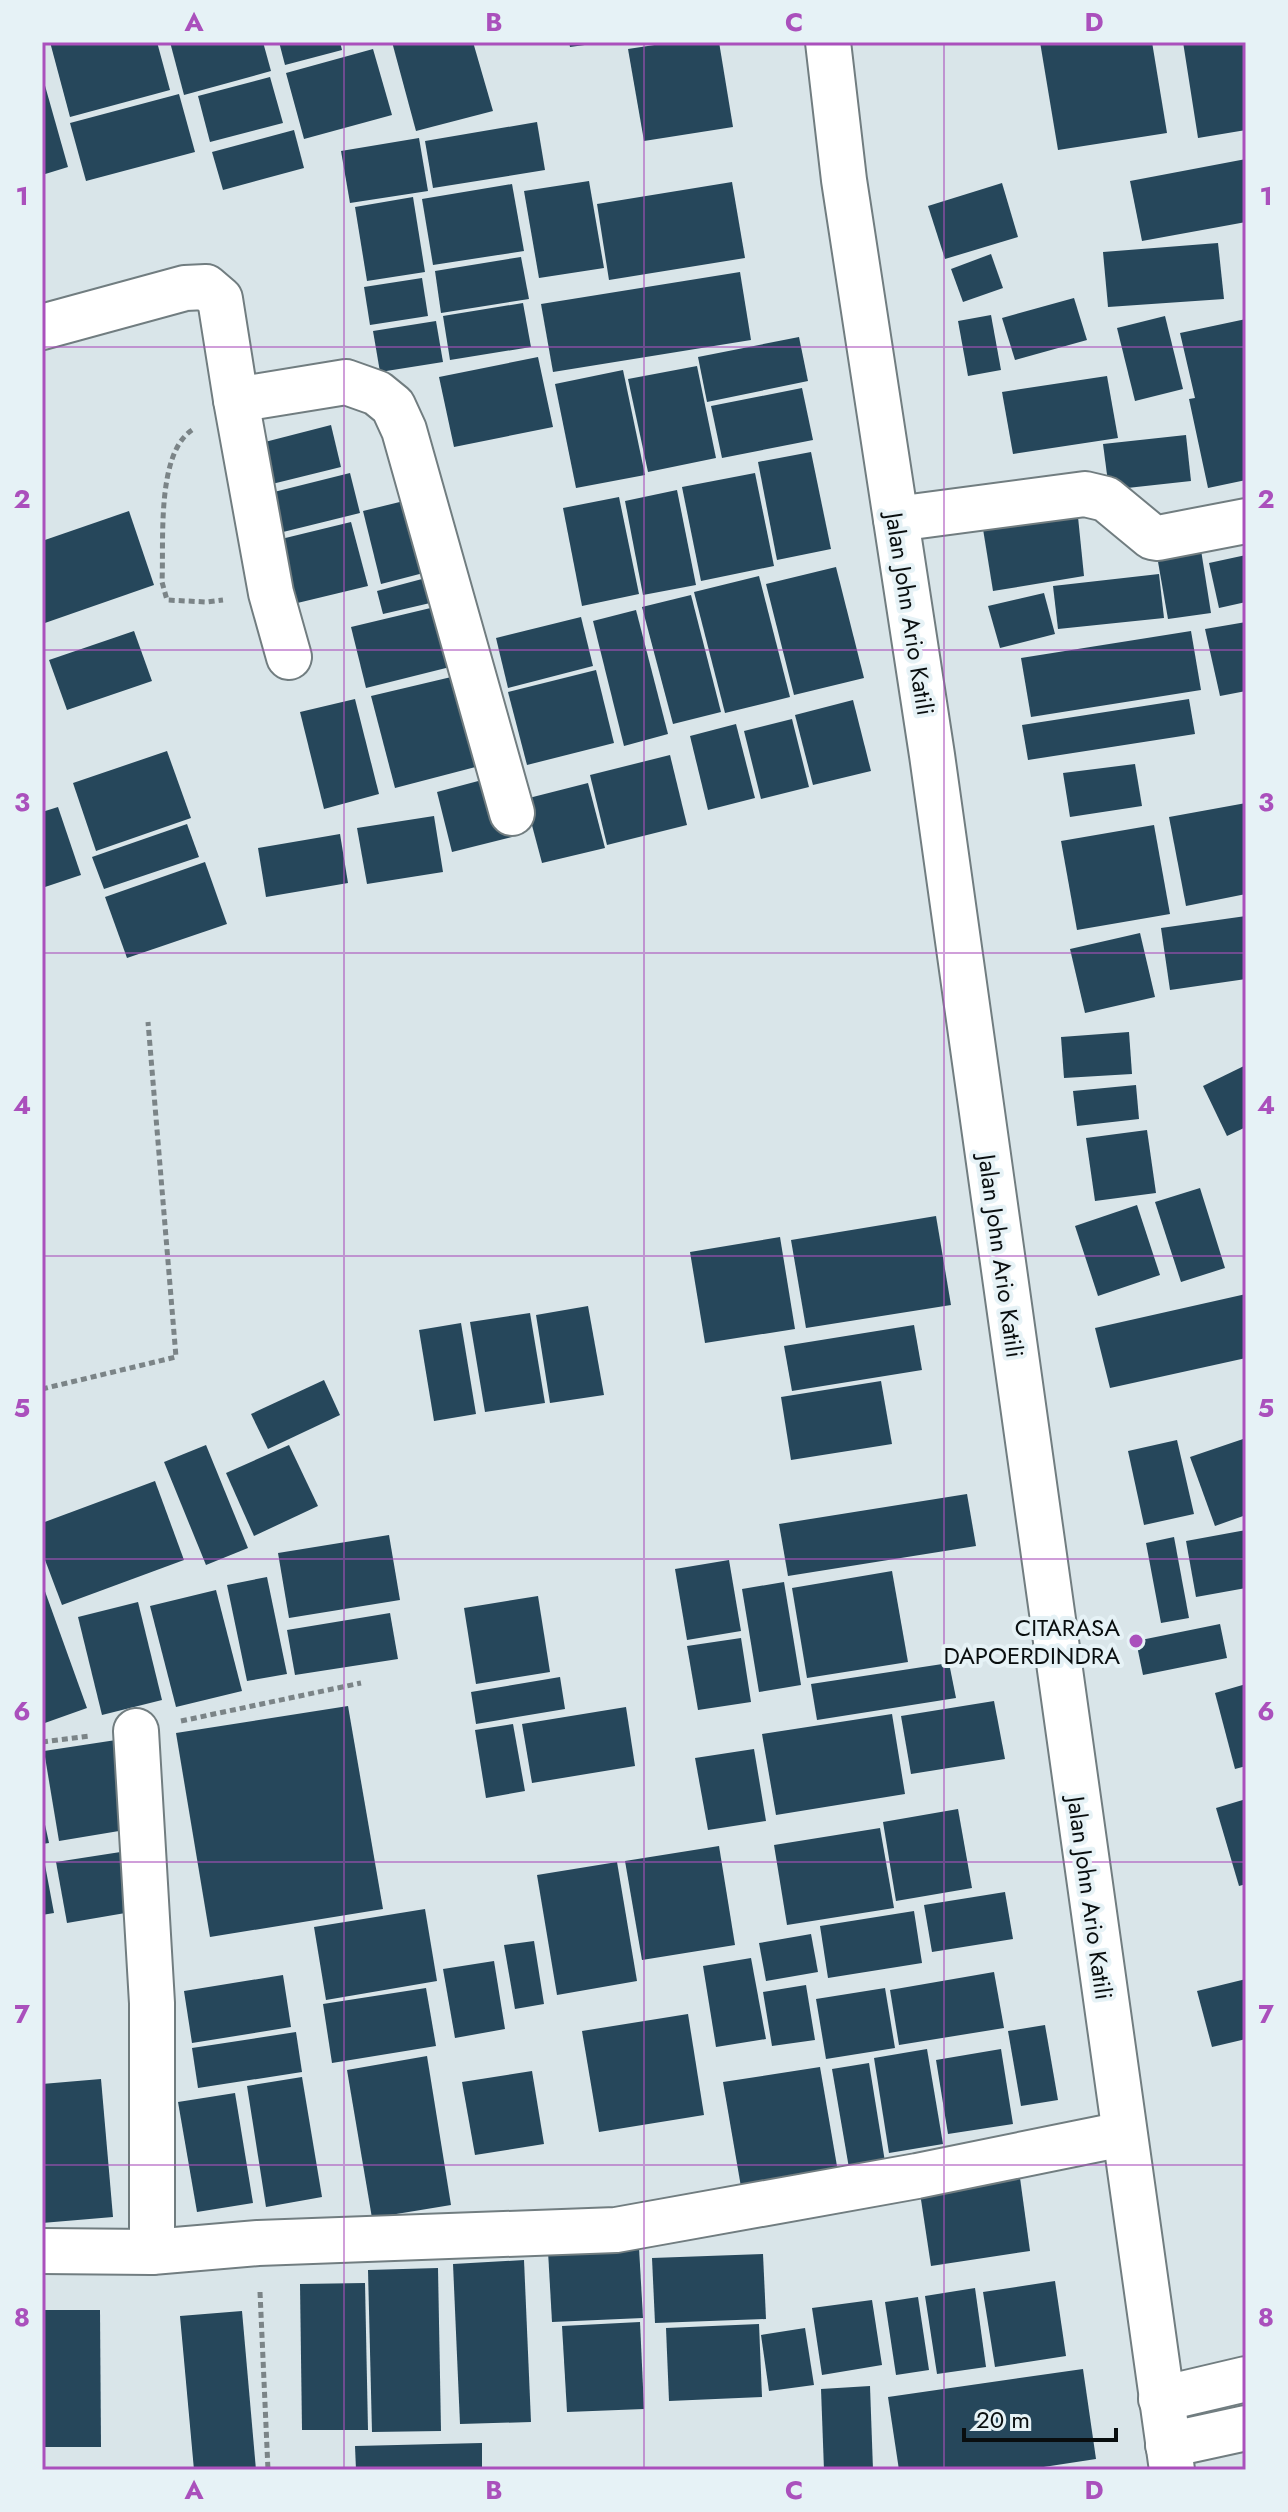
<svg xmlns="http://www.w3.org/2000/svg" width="1288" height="2512" viewBox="0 0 1288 2512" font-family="Jost,sans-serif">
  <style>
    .building { fill: #26475b }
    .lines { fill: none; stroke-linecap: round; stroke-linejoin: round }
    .minor-casing { stroke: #717d80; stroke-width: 48 }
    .major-casing { stroke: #717d80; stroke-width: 48 }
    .path { stroke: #7b8487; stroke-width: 5; stroke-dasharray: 6 4; stroke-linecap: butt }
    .minor { stroke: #fff; stroke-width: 44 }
    .major { stroke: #fff; stroke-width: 44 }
    .grid { fill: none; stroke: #aa50bc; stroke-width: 2; stroke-opacity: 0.55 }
    .poi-dot { fill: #aa50bc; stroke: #e6f2f6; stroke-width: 3 }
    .labels { text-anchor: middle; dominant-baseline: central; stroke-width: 8; stroke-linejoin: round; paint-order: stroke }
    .street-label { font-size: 24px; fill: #090e0f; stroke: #e6f2f6 }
    .poi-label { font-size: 24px; fill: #090e0f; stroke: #e6f2f6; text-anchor: end }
    .neatline { fill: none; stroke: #aa50bc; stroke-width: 3 }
    .grid-label { font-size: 26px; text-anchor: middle; font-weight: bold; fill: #aa50bc }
  </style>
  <rect width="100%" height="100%" fill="#d9e5e9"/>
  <g class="building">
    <path d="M50 42H157L170 90 70 117Z"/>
    <path d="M170 42H263L271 71 184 95Z"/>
    <path d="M279 42H340L342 50 285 65Z"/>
    <path d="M392 42H473L493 111 416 131Z"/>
    <path d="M569 42H592V44L570 47Z"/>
    <path d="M674 42H719L733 127 644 141 628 49Z"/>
    <path d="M1040 42H1152L1167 133 1058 150Z"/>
    <path d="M1183 42H1246V130L1198 138Z"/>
    <path d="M373 49 392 115 304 139 286 73Z"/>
    <path d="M42 75 68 167 42 175Z"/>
    <path d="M270 77 283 123 210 142 198 96Z"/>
    <path d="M179 94 195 152 86 181 70 123Z"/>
    <path d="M537 122 545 170 433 188 425 141Z"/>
    <path d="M294 130 304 168 223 190 212 152Z"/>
    <path d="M419 138 428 191 350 203 341 151Z"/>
    <path d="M1246 159V222L1142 241 1130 181Z"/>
    <path d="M589 181 604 268 539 278 524 191Z"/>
    <path d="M732 182 745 258 609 280 597 204Z"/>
    <path d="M1002 183 1018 237 945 259 928 206Z"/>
    <path d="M512 184 524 251 433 265 422 199Z"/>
    <path d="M413 197 425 272 367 281 355 207Z"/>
    <path d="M1218 243 1224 299 1108 307 1103 252Z"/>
    <path d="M991 254 1003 288 963 302 951 269Z"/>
    <path d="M521 257 529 299 441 313 435 271Z"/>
    <path d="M740 272 751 340 553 372 541 304Z"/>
    <path d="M422 278 428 316 370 325 364 287Z"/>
    <path d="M1074 298 1087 340 1015 360 1002 318Z"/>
    <path d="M523 303 531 347 450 360 443 316Z"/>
    <path d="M991 315 1001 370 968 376 958 321Z"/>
    <path d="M1165 316 1183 389 1135 401 1117 328Z"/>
    <path d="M1246 319V480L1208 488 1189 399 1195 398 1180 333Z"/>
    <path d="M436 321 443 362 380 372 373 331Z"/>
    <path d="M799 337 808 381 707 402 698 357Z"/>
    <path d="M538 357 553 427 454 447 439 377Z"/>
    <path d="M697 366 716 458 648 472 628 379Z"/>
    <path d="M623 370 645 475 576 488 555 384Z"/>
    <path d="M1107 376 1118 438 1013 454 1002 392Z"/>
    <path d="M802 388 813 440 722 458 711 406Z"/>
    <path d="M331 425 341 467 272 484 261 443Z"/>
    <path d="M1186 435 1191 481 1109 490 1103 444Z"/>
    <path d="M811 452 831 549 777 560 758 462Z"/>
    <path d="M350 473 360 513 279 533 270 493Z"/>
    <path d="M755 473 774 566 701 581 682 487Z"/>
    <path d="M677 490 696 585 643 595 625 501Z"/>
    <path d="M619 497 639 594 582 606 563 508Z"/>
    <path d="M416 498 435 570 381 584 363 511Z"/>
    <path d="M129 511 154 585 42 624V541Z"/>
    <path d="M1078 517 1084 576 993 591 983 529Z"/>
    <path d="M351 522 368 586 289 605 273 541Z"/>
    <path d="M1201 550 1211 613 1168 619 1157 556Z"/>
    <path d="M1246 555V602L1219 608 1209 563Z"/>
    <path d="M836 567 864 678 794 695 766 584Z"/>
    <path d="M1159 574 1164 618 1058 629 1053 586Z"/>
    <path d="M437 575 443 600 383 614 377 591Z"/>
    <path d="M759 576 790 697 725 713 694 592Z"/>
    <path d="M1044 593 1055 634 1000 648 988 606Z"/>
    <path d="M691 595 721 712 673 724 642 607Z"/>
    <path d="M439 606 454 666 366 688 351 627Z"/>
    <path d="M636 610 668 734 624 746 593 621Z"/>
    <path d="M581 617 593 666 508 688 496 638Z"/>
    <path d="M1246 622V691L1220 696 1205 629Z"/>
    <path d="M134 631 152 681 67 710 49 660Z"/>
    <path d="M1191 631 1201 690 1031 717 1021 658Z"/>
    <path d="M596 670 614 743 527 765 508 692Z"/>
    <path d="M464 674 487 764 395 788 371 696Z"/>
    <path d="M355 699 379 794 324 809 300 712Z"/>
    <path d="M1189 699 1195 734 1028 760 1022 725Z"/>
    <path d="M853 700 871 771 813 785 795 715Z"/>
    <path d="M792 719 809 787 761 799 744 731Z"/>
    <path d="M736 724 755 798 708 810 690 736Z"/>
    <path d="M167 751 191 818 96 851 73 783Z"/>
    <path d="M670 755 687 825 607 845 590 775Z"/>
    <path d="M1135 764 1142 806 1070 817 1063 773Z"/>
    <path d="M497 776 512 837 452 852 437 792Z"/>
    <path d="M588 783 605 848 542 863 525 799Z"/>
    <path d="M1246 803V894L1186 906 1169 817Z"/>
    <path d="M58 807 81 875 42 888V812Z"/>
    <path d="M434 816 443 872 367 884 357 828Z"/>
    <path d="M187 824 199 857 104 889 92 857Z"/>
    <path d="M1154 825 1170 914 1077 930 1061 841Z"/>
    <path d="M340 834 348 883 266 897 258 848Z"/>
    <path d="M205 862 227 924 127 958 105 897Z"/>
    <path d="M1246 916V979L1170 990 1161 928Z"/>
    <path d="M1140 933 1155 997 1085 1013 1070 949Z"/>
    <path d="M1129 1032 1132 1074 1064 1078 1061 1037Z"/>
    <path d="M1246 1065V1127L1227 1136 1203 1086Z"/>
    <path d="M1136 1085 1139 1119 1077 1126 1073 1091Z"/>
    <path d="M1147 1130 1156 1193 1095 1201 1086 1138Z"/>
    <path d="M1200 1188 1225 1268 1181 1282 1155 1202Z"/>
    <path d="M1137 1205 1160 1275 1098 1296 1075 1226Z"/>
    <path d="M936 1216 951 1305 806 1328 791 1240Z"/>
    <path d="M780 1237 795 1329 705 1343 690 1252Z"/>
    <path d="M1246 1294V1358L1110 1388 1095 1328Z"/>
    <path d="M588 1306 604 1395 550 1403 536 1315Z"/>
    <path d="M530 1313 545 1403 485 1412 470 1322Z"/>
    <path d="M461 1323 476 1414 434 1421 419 1330Z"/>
    <path d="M914 1325 922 1370 792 1391 784 1346Z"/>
    <path d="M324 1380 340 1415 268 1449 251 1414Z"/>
    <path d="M881 1381 892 1444 791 1460 781 1397Z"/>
    <path d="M1246 1438V1515L1215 1526 1190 1457Z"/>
    <path d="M1177 1440 1194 1514 1144 1525 1128 1451Z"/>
    <path d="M206 1445 248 1548 206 1565 164 1462Z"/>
    <path d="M289 1445 318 1506 254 1536 226 1473Z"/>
    <path d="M155 1481 184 1560 62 1605 42 1552V1523Z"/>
    <path d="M967 1494 976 1546 788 1576 779 1524Z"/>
    <path d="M1246 1530V1588L1196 1597 1186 1541Z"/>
    <path d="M389 1535 400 1600 289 1618 278 1553Z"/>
    <path d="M1174 1537 1189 1618 1161 1623 1146 1543Z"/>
    <path d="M729 1560 741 1631 687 1640 675 1569Z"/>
    <path d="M892 1571 908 1662 807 1678 792 1588Z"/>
    <path d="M267 1577 287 1674 247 1681 227 1585Z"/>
    <path d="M784 1582 801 1685 759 1692 742 1589Z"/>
    <path d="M42 1583 87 1708 42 1724Z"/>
    <path d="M216 1590 242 1691 176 1707 150 1606Z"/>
    <path d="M538 1596 550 1672 476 1684 464 1608Z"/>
    <path d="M138 1602 162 1700 102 1715 78 1617Z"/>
    <path d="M390 1613 398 1659 295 1675 287 1630Z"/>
    <path d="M1220 1624 1227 1658 1143 1675 1136 1641Z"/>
    <path d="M741 1638 751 1702 698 1710 687 1646Z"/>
    <path d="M949 1663 956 1698 817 1720 811 1684Z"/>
    <path d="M560 1677 565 1709 476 1724 471 1692Z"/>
    <path d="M1246 1684V1766L1235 1769 1215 1693Z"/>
    <path d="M994 1701 1005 1759 911 1774 901 1716Z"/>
    <path d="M348 1706 383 1909 210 1937 176 1733Z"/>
    <path d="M626 1707 635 1766 532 1783 522 1724Z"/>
    <path d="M892 1714 905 1794 776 1815 762 1734Z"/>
    <path d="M513 1724 525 1791 486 1798 475 1730Z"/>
    <path d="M116 1740 131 1829 59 1841 44 1751Z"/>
    <path d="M754 1749 766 1821 708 1830 695 1758Z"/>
    <path d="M1246 1799V1884L1239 1886 1216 1808Z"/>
    <path d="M958 1809 972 1888 896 1901 883 1822Z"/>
    <path d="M42 1811 49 1843 42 1844Z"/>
    <path d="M880 1828 894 1908 787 1925 774 1845Z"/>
    <path d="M719 1846 735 1945 642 1960 625 1861Z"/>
    <path d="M42 1849 54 1913 42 1915Z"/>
    <path d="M127 1851 137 1911 67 1923 56 1862Z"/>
    <path d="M617 1862 637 1981 557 1995 537 1875Z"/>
    <path d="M1005 1892 1013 1939 932 1952 924 1905Z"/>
    <path d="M425 1909 437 1981 326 2000 314 1927Z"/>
    <path d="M914 1911 922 1963 828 1978 820 1926Z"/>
    <path d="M811 1934 818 1972 766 1981 759 1943Z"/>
    <path d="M534 1941 544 2004 515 2009 504 1945Z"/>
    <path d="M751 1958 766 2039 716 2047 703 1966Z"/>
    <path d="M494 1961 505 2029 455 2038 443 1969Z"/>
    <path d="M994 1972 1004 2028 899 2045 890 1990Z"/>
    <path d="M283 1975 291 2027 192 2043 184 1991Z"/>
    <path d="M1246 1979V2039L1212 2047 1197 1991Z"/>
    <path d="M806 1985 815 2040 772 2046 763 1992Z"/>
    <path d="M426 1988 436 2046 332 2063 323 2004Z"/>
    <path d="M885 1988 895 2048 826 2059 816 1999Z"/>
    <path d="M688 2014 704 2115 599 2132 582 2031Z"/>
    <path d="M1045 2025 1058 2100 1021 2106 1008 2031Z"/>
    <path d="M296 2032 302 2072 198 2088 192 2048Z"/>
    <path d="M927 2049 943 2144 889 2153 874 2058Z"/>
    <path d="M1001 2049 1013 2124 948 2134 936 2060Z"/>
    <path d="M427 2056 451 2205 372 2218 347 2070Z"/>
    <path d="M869 2063 886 2168 850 2174 832 2069Z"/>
    <path d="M820 2067 838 2172 741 2187 723 2082Z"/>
    <path d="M532 2071 544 2144 475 2155 462 2082Z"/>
    <path d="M302 2077 322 2197 266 2207 247 2086Z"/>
    <path d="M101 2079 113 2217 42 2223V2084Z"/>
    <path d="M235 2093 253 2203 197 2212 178 2102Z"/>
    <path d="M1020 2178 1030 2251 931 2266 920 2193Z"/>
    <path d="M639 2248 643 2318 552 2322 548 2251Z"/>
    <path d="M763 2254 766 2319 655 2323 652 2258Z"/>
    <path d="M524 2260 531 2422 460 2424 453 2264Z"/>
    <path d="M438 2268 441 2431 372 2432 368 2270Z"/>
    <path d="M1055 2281 1066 2356 995 2367 983 2292Z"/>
    <path d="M365 2283 368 2430H302L300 2284Z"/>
    <path d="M975 2288 986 2367 937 2374 925 2296Z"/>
    <path d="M918 2297 929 2370 896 2375 885 2302Z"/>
    <path d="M872 2300 882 2365 822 2375 812 2308Z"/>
    <path d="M42 2310H100L101 2447H42Z"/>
    <path d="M242 2311 256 2470H194L180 2316Z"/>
    <path d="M640 2322 644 2409 567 2412 562 2326Z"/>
    <path d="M759 2324 762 2397 669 2401 666 2328Z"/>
    <path d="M805 2328 814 2385 769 2391 761 2335Z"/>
    <path d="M1083 2369 1096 2459 1024 2470H899L888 2397Z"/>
    <path d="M870 2386 873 2470H824L821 2389Z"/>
    <path d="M482 2443V2470H356L355 2446Z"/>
  </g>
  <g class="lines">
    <g class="minor-casing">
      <g id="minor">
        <path d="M42 327 185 288 206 287 220 299 236 400 346 382 377 393 393 406 404 430 512 813"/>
        <path d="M236 400 271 593 289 657"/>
        <path d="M896 519 1085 494 1106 499 1152 537 1158 538 1246 521"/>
        <path d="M136 1731 152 2003V2252"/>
        <path d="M42 2251 152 2252 258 2243 616 2230 917 2176 1123 2134"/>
        <path d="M1161 2399 1246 2379"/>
        <path d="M1168 2445 1246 2428"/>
      </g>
    </g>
    <g class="major-casing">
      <path id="major" d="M828 42 844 180 932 755 1172 2470"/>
    </g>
    <g class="path">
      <path d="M192 430C156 454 164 542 162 582L167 600 207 602 223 600"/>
      <path d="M42 1389 176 1357 148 1022"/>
      <path d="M181 1721 361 1683"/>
      <path d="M42 1742 89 1736"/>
      <path d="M260 2292 268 2470"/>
    </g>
    <use href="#minor" class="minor"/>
    <use href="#major" class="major"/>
  </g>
  <path class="grid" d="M344 42V2470M644 42V2470M944 42V2470M42 347H1246M42 650H1246M42 953H1246M42 1256H1246M42 1559H1246M42 1862H1246M42 2165H1246"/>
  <circle class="poi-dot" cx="1136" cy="1641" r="8"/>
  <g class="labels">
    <g class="street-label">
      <text transform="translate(910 614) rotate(81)">Jalan John Ario Katili</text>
      <text transform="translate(1001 1256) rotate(82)">Jalan John Ario Katili</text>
      <text transform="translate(1090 1898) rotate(82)">Jalan John Ario Katili</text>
    </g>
    <g class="poi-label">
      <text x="1120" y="1627">CITARASA<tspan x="1120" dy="28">DAPOERDINDRA</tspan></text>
    </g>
  </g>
  <rect width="1288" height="2512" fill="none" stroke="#e6f2f6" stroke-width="88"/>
  <path d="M964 2428v12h152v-12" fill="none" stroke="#090e0f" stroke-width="4"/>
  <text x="976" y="2428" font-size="24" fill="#090e0f" stroke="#e6f2f6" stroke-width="6" paint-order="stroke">20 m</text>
  <rect x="44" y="44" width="1200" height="2424" class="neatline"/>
  <g class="grid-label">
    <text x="194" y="31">A</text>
    <text x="494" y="31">B</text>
    <text x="794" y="31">C</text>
    <text x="1094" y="31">D</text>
    <text x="22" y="205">1</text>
    <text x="1266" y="205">1</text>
    <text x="22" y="508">2</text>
    <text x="1266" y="508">2</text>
    <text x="22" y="811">3</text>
    <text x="1266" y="811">3</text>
    <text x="22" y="1114">4</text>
    <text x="1266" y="1114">4</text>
    <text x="22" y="1417">5</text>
    <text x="1266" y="1417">5</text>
    <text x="22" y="1720">6</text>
    <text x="1266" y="1720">6</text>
    <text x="22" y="2023">7</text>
    <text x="1266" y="2023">7</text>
    <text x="22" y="2326">8</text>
    <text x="1266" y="2326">8</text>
    <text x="194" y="2499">A</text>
    <text x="494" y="2499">B</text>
    <text x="794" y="2499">C</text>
    <text x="1094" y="2499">D</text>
  </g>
</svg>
